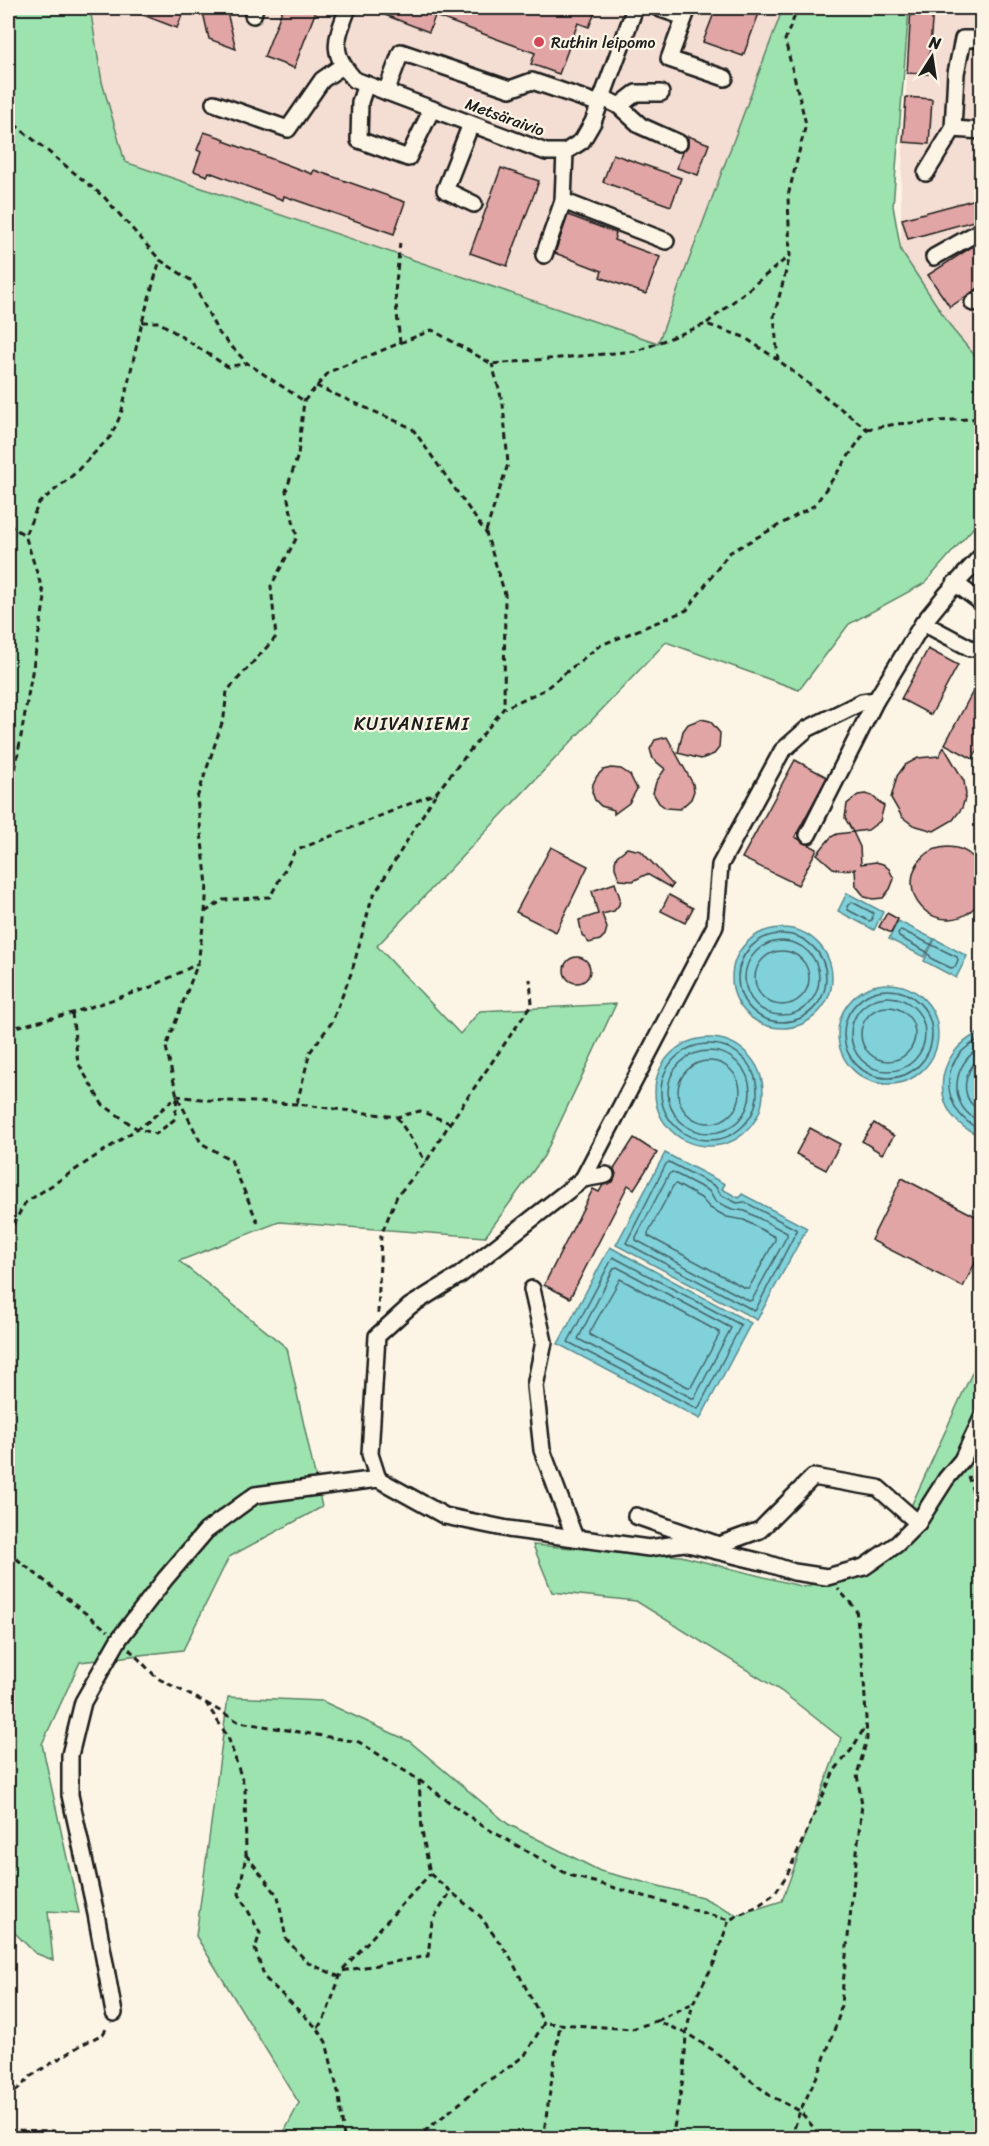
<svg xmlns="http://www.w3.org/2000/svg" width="989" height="2146" viewBox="0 0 989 2146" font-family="Sriracha,sans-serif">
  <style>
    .built { fill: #f4ddd2 }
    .green { fill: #9de3af; stroke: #5c8066; stroke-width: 1.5 }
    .water { fill: #80d1da; stroke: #58898e; stroke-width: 1.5 }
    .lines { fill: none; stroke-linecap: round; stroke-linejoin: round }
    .shore { stroke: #446468; stroke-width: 1.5 }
    .building { fill: #e0a5a4; stroke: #1c1c1c; stroke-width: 1.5 }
    .minor-casing { stroke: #1c1c1c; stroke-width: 20 }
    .path { stroke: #1c1c1c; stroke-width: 3; stroke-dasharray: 6 4.5; stroke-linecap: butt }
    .minor { stroke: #fcf5e5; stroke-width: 15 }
    .poi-dot { fill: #d1495b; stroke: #fcf5e5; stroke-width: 2 }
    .labels { text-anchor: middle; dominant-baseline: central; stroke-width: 4.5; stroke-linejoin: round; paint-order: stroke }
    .poi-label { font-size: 16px; fill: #1c1c1c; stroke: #fcf5e5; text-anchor: start }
    .street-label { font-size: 16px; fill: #1c1c1c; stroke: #fcf5e5 }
    .neighbourhood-label { font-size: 18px; letter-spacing: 1.5px; fill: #1c1c1c; stroke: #fcf5e5 }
  </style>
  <rect width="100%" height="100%" fill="#fcf5e5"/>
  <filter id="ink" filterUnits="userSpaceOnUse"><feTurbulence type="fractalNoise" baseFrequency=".0167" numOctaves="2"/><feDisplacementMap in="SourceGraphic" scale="12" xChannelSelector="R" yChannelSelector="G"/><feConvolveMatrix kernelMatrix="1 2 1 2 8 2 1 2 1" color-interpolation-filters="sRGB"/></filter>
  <g filter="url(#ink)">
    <g class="built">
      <path d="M90 8H783L658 343 125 162 102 82Z"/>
      <path d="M911 8H981V364L953 330 901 252V184Z"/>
    </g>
    <g class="green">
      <path d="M8 8H90L102 82 125 162 658 343 783 8H909L893 206 901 251 953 330 982 364 981 519 925 583 849 624 799 690 666 642 377 946 460 1034 480 1011 616 1004 544 1156 485 1237 279 1222 179 1261 287 1348 322 1507 229 1557 183 1650 80 1662 42 1744 79 1913 48 1911 53 1960 35 1953 8 1926Z"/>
      <path d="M981 1353V2138H281L299 2103 196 1936 228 1697 322 1701 409 1741 508 1824 600 1871 702 1897 737 1915 782 1901 841 1738 781 1691 636 1601 552 1592 533 1545 681 1556 804 1587 886 1561Z"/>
    </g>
    <g class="water">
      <path d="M847 893 883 912 874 930 838 911Z"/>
      <path d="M898 921 934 939 924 957 889 939Z"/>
      <circle cx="782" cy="978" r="50"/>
      <path d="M935 939 967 956 956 978 924 961Z"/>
      <circle cx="888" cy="1034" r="50"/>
      <path d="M981 1032H982L981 1136C928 1117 931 1053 981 1032Z"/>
      <circle cx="709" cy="1092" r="54"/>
      <path d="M665 1153 725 1184 722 1189 739 1198 742 1194 807 1228 757 1320 616 1245Z"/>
      <path d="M610 1247 751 1323 700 1419 558 1344Z"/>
    </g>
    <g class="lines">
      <g class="shore">
        <path d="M852 902 873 913 872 920 869 921 848 910 847 906Z"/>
        <path d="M901 930 957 957 958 960 955 967 951 968 932 959 927 952 899 937 898 934Z"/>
        <circle cx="782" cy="978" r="44"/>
        <circle cx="782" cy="978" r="37"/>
        <circle cx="782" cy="978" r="27"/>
        <circle cx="888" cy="1034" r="44"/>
        <circle cx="888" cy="1034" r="37"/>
        <circle cx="888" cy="1034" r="27"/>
        <path d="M982 1038C971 1044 962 1049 956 1059 939 1085 954 1120 982 1130"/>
        <circle cx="709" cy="1092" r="48"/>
        <path d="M982 1047C951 1062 946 1109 982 1122"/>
        <circle cx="709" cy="1092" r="41"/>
        <path d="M982 1057C968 1065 960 1087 970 1102 973 1106 978 1109 982 1112"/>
        <circle cx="709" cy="1092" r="31"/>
        <path d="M669 1162 715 1186 721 1195 737 1203 745 1202 797 1230 755 1311 626 1243 666 1164Z"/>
        <path d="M672 1172 709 1191 715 1201 732 1209 745 1211 787 1233V1236L752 1300 749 1301 636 1240V1237L669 1174Z"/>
        <path d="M676 1184 701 1198 710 1208 727 1217 744 1220 775 1237V1240L749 1288H745L648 1236V1233L673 1186Z"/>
        <path d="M613 1257 741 1325 698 1409 568 1342Z"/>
        <path d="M617 1267 731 1328 694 1399 578 1339 614 1268Z"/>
        <path d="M620 1279 719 1332V1335L691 1387H688L590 1335V1332Z"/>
      </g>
    </g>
    <g class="building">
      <path d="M125 8H185L177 28Z"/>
      <path d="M202 8H226L236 49 209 39Z"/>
      <path d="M283 8H317L294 68 264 57Z"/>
      <path d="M367 8H597L589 27 578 23 559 74 531 64 535 53 435 16 429 32Z"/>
      <path d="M716 8H761L743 56 703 42Z"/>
      <path d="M911 8H933L928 74 907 73Z"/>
      <path d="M906 97 932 99 929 144 903 142Z"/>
      <path d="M204 132 225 139 224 141 312 174 314 170 405 202 394 234 284 196 283 200 209 172 207 176 194 171 201 152 197 150Z"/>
      <path d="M688 136 709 144 698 175 677 168 682 152 688 146Z"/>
      <path d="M613 154 681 178 671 206 603 182Z"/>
      <path d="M501 168 539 181 507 266 470 253Z"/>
      <path d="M980 198 981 219 908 239 902 219Z"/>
      <path d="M568 215 616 233 614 240 660 257 646 294 600 277 602 271 555 253Z"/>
      <path d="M981 241V286L950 307 928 275Z"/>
      <path d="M928 649 958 665 931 715 901 699Z"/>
      <path d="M981 676V744L973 759 945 744Z"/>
      <path d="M701 719 710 721 720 733 719 748 714 754 701 759 678 753 683 731 688 724Z"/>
      <path d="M667 737 693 784 694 791 691 799 680 809 666 808 659 803 653 793 656 782 665 769 653 759 650 749 655 740Z"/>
      <path d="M944 747 964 781 966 795 962 808 953 820 934 831 913 825 902 817 891 798 897 776 905 765 918 758 939 756Z"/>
      <path d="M795 760 827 777 795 837 817 849 798 885 742 858Z"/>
      <path d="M611 768 621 769 630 775 637 789 629 803 614 814V810L601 806 595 800 592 792 593 784 597 776 603 770Z"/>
      <path d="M865 794 872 796 884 806 880 821 868 830 853 832 845 818 847 804 858 795Z"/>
      <path d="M853 832 860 847 861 864 876 862 883 864 889 869 894 879 890 889 883 898 873 899 865 897 856 886 855 869 841 870 833 868 817 854 831 837 837 834Z"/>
      <path d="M551 847 588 866 556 932 516 912Z"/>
      <circle cx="948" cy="883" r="36"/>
      <path d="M627 848 641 851 673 885 671 888 647 874 633 881 620 880 615 868V862L617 856Z"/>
      <path d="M615 883 620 898 619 905 614 911 602 914 607 928 605 935 600 940 589 943 582 935 579 920 598 914 592 891Z"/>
      <path d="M669 895 693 908 685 923 661 911Z"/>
      <path d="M887 913 898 919 891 933 879 927Z"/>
      <circle cx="577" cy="970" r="13"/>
      <path d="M874 1123 894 1136 882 1154 862 1141Z"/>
      <path d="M810 1128 840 1144 826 1170 796 1154Z"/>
      <path d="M634 1138 657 1153 634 1189 628 1185 570 1298 544 1285 593 1189 599 1192 603 1185 613 1182 616 1174 614 1169Z"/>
      <path d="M902 1178 981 1219V1251L963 1287 871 1240Z"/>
    </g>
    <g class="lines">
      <g class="minor-casing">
        <g id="minor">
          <path d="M348 8C336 40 329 52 355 80L546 152H565L582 141 593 122 635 8"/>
          <path d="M658 8 684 17"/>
          <path d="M688 8 669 59 725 78"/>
          <path d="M253 15 255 8"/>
          <path d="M366 84 360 102 359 140 408 158 432 109"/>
          <path d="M386 92 401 52 510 89 532 81 600 104"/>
          <path d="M602 97 619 106 641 126 679 143"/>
          <path d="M214 103 288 129 322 80 342 66"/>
          <path d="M619 106 636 93H661"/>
          <path d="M471 124 445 190 474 204"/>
          <path d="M953 129 982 131"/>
          <path d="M926 173 953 129 956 73 963 39H982"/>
          <path d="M563 201 666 241"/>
          <path d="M544 255 563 201 565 152"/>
          <path d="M934 257 982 230"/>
          <path d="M973 303 982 297"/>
          <path d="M955 583 982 603"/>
          <path d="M923 623 970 648"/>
          <path d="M808 835 876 700 923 623 945 596 982 555"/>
          <path d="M606 1175 583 1179 715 926 720 865 782 751 807 729 862 702 876 700"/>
          <path d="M532 1289 544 1342 535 1386 542 1450 575 1538"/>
          <path d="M378 1479 370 1454 377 1336 410 1306 460 1275 583 1179"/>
          <path d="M636 1516 719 1545 760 1530 813 1477 878 1488 918 1523"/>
          <path d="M114 2013 96 1914 70 1795V1755L83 1702 119 1639 165 1579 206 1531 255 1495 378 1479 445 1516 508 1529 649 1548 684 1543 766 1563 794 1572 827 1577 864 1567 897 1544 918 1523 946 1479 962 1460 982 1418"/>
        </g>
      </g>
      <g class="path">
        <path d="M8 116 13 123 104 197 160 260 192 281 218 332 247 363"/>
        <path d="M142 322H159L228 367 247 363 304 401"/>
        <path d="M707 323 788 257"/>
        <path d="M400 343 395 293 400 242"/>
        <path d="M316 386 412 428 486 533 505 594 504 708"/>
        <path d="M867 429 896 424 982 418"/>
        <path d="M8 525 25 535"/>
        <path d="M486 531 508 464 503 404 492 364"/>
        <path d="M8 800 13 782 45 598 25 535 39 503 73 475 111 436 121 414 142 322 160 260"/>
        <path d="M205 912 223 900 270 897 295 851 436 793 504 708 544 690 599 646 687 610 729 553 815 505 867 429 778 360 774 316 790 256 788 196 806 124 785 40 798 8"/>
        <path d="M72 1013 78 1063 102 1104 136 1128 156 1134 175 1119 177 1098"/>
        <path d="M8 1031 12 1028 72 1013 151 987 197 964"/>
        <path d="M297 1103 310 1052 332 1022 352 971 372 898 435 795"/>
        <path d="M397 1117 426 1162"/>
        <path d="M258 1223 231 1160 201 1143 177 1096 166 1047 198 963 205 912 207 885 197 798 224 717 227 691 276 637 271 586 297 537 286 491 298 455 304 401 329 372 432 330 492 364 637 351 706 324 744 337 778 360"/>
        <path d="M8 1234 25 1203 149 1121 177 1096 208 1100 297 1104 397 1117 420 1111 450 1123"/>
        <path d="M378 1314 381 1235 397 1196 426 1162 450 1123 532 1004 530 979"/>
        <path d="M968 1476 982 1520"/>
        <path d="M8 1552 108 1631"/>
        <path d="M129 1649 157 1678 206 1703 228 1737 245 1788 246 1855 239 1894 260 1933 255 1949 265 1978 318 2029 326 2042 339 2096 344 2138"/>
        <path d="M206 1703 239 1722 359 1742 419 1780 481 1825 569 1875 729 1920 758 1906 775 1893 787 1875 834 1771 852 1749 866 1725"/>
        <path d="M419 1780 422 1831 430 1874 480 1916 510 1957 544 2023"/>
        <path d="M246 1855 278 1896 286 1939 308 1963 340 1977"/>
        <path d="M343 1969 430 1874"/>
        <path d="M657 2021 693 2003"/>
        <path d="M318 2028 326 2015 342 1971 428 1956 432 1921 451 1891"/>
        <path d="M8 2099 31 2076 81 2045 103 2034 108 2026"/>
        <path d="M8 2130 53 2131 70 2138"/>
        <path d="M416 2138 460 2103 481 2085 505 2070 525 2055 544 2023 632 2029 656 2021 686 2033 713 2050 769 2095 800 2111 822 2138"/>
        <path d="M543 2138 560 2024"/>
        <path d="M672 2138 684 2074 686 2033 693 2003 714 1963 729 1920"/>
        <path d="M791 2138 800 2111 821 2068 840 2013 862 1804 857 1775 867 1739 864 1679 856 1609 838 1589"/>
      </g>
      <use href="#minor" class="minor"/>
    </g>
  </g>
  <circle class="poi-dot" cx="539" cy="42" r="6"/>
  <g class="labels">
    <g class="poi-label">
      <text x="551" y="42">Ruthin leipomo</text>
    </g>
    <g class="street-label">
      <text transform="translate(505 117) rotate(20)">Metsäraivio</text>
    </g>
    <g class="neighbourhood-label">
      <text x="412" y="724">KUIVANIEMI</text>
    </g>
  </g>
  <rect width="989" height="2146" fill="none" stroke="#fcf5e5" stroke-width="30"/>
  <rect x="15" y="15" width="959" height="2116" fill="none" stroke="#1c1c1c" stroke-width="2" filter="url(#ink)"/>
  <g transform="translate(932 57) rotate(12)" stroke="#fcf5e5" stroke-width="4.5" paint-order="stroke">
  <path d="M0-4.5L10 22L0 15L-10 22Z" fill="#1c1c1c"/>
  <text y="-9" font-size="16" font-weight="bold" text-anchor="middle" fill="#1c1c1c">N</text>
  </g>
</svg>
